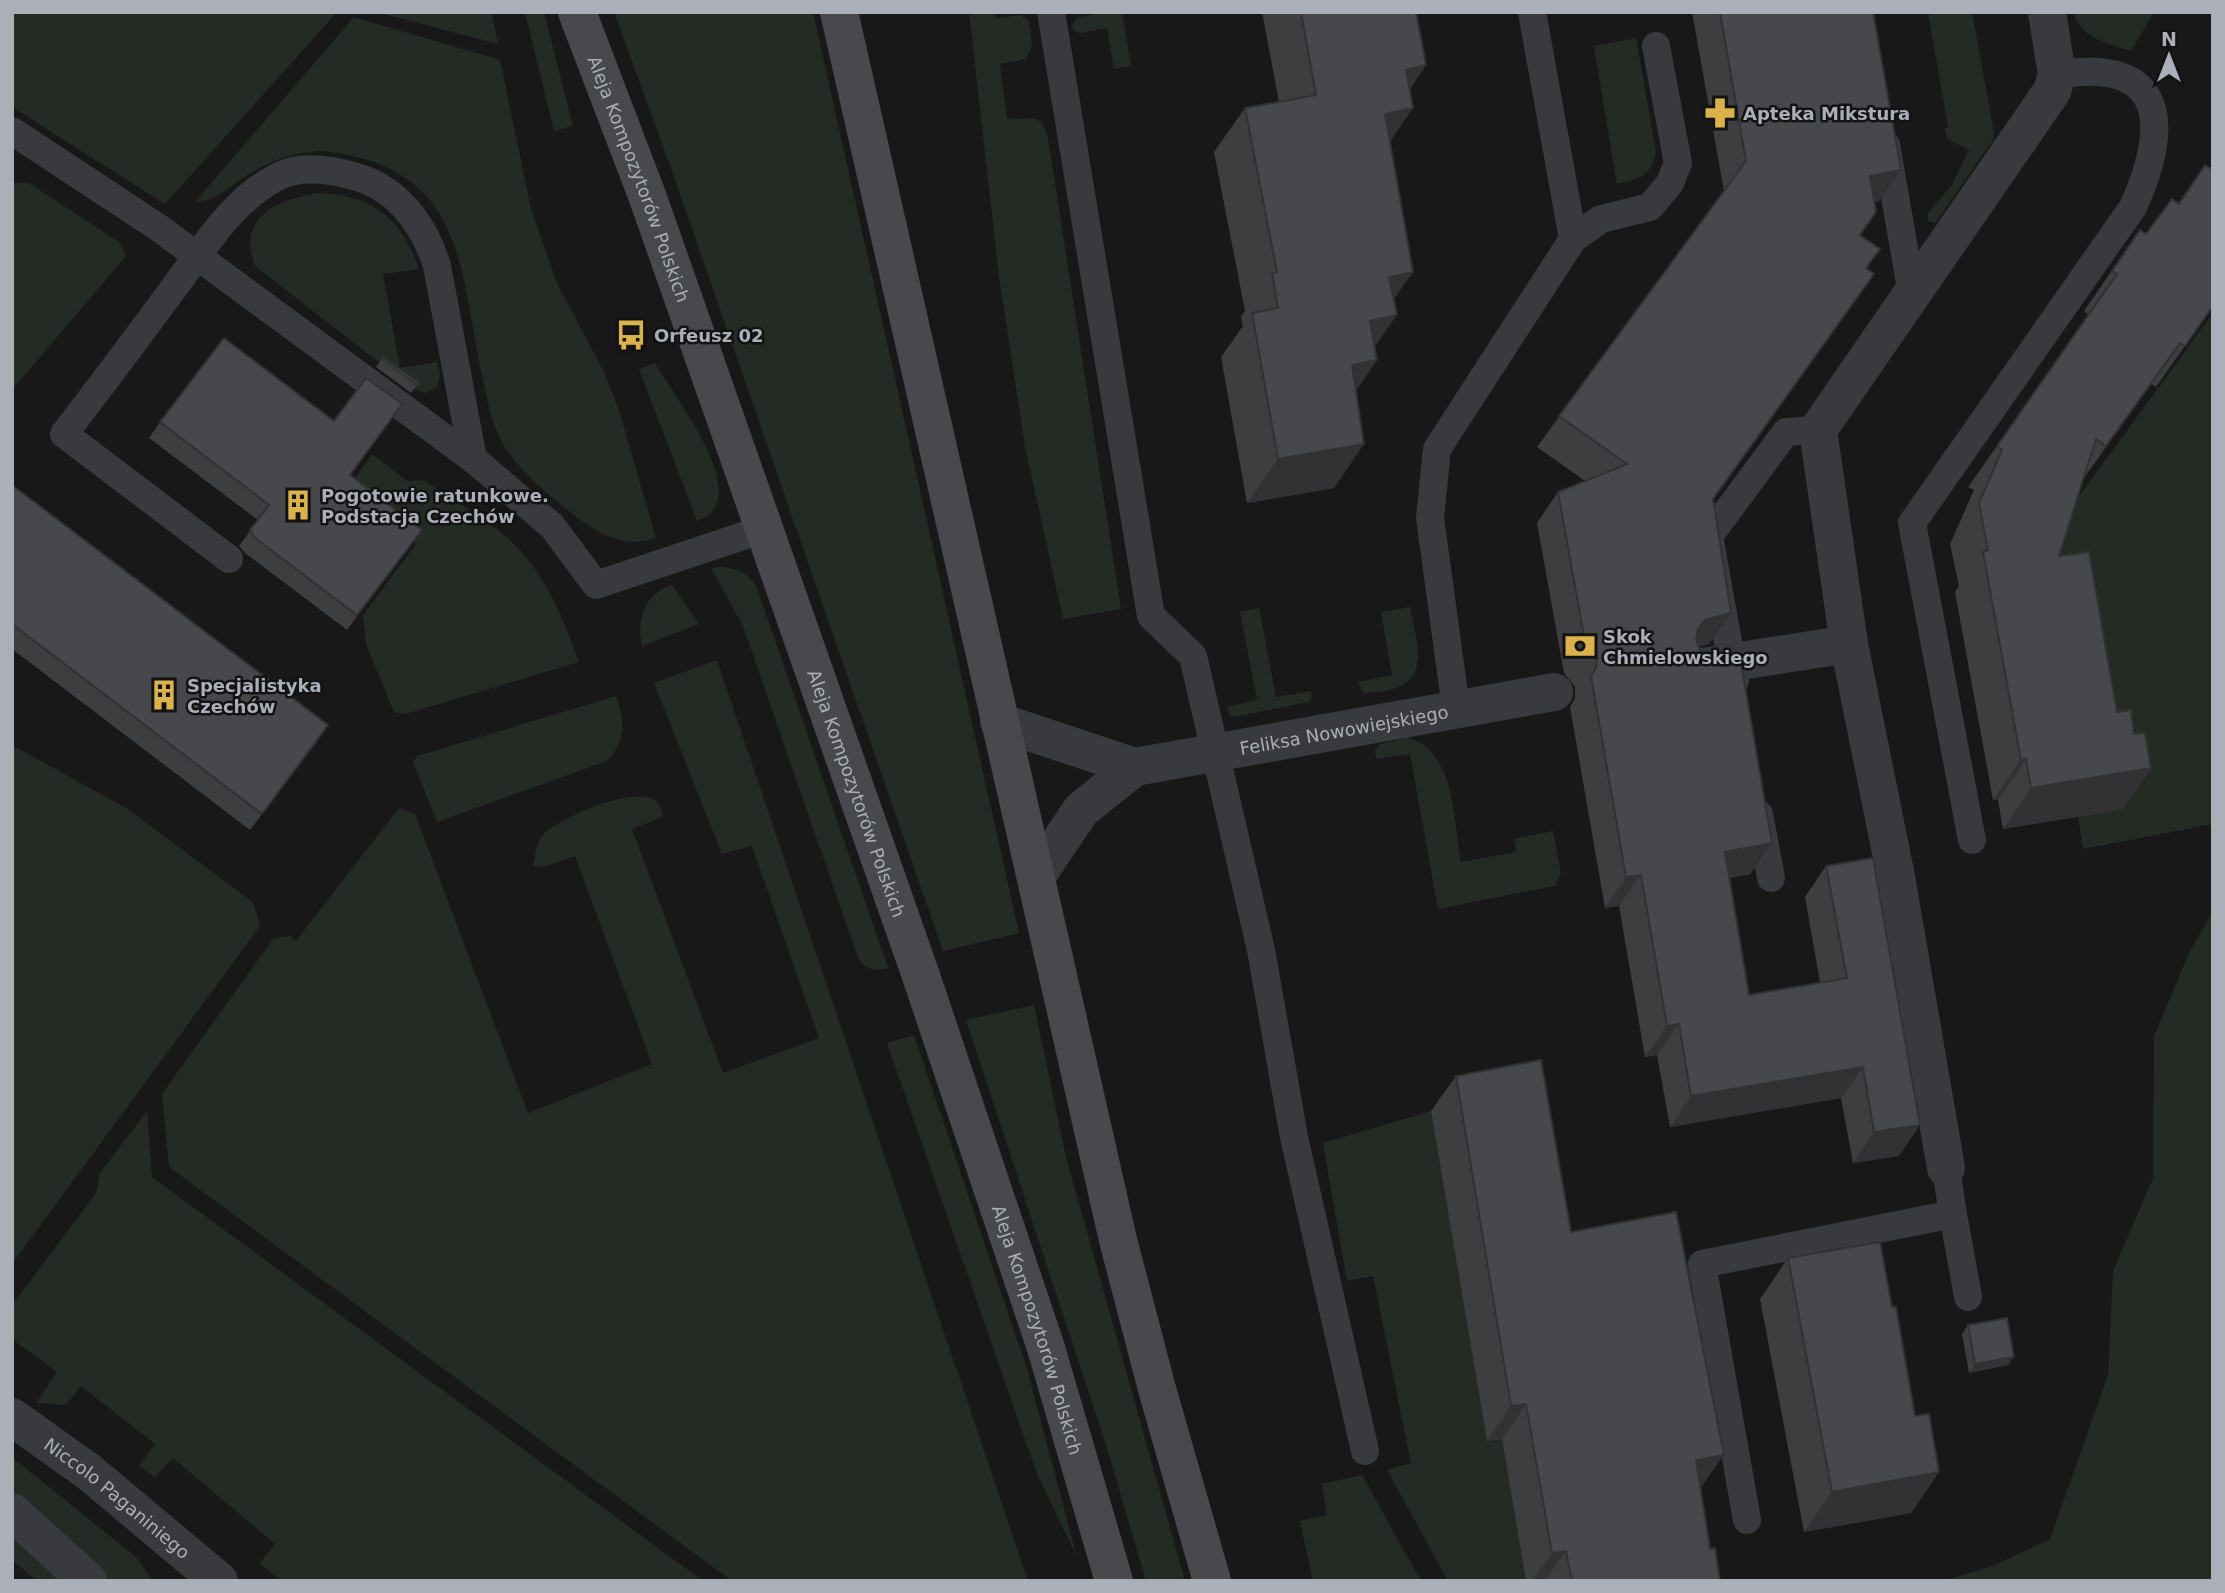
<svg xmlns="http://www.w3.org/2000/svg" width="2225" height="1593" viewBox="0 0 2225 1593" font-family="'DejaVu Sans',sans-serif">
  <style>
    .green { fill: #242b25 }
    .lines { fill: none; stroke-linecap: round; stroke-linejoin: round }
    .lane { stroke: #393a3e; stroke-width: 28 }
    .street { stroke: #393a3e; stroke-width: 38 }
    .secondary { stroke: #47494d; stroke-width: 38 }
    .wall { fill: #3d3e40 }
    .shaded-wall { fill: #323234 }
    .building { fill: #47484b; stroke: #323234; stroke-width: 2 }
    .labels { text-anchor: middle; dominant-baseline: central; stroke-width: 5; stroke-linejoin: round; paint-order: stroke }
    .poi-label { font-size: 18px; font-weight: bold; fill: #abafb7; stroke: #131314; text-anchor: start }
    .street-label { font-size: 18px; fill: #abafb7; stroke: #131314 }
  </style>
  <rect width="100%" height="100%" fill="#181819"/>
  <g class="green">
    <path d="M12 12H337L165 204 12 107Z"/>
    <path d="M376 12H491L498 44Z"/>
    <path d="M525 12H544L573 126 554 131Z"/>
    <path d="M614 12H813L1019 933 943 951 672 171Z"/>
    <path d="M969 12H994L995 18 1021 15 1029 21 1032 46 1026 59 1000 64 1007 119 1033 118 1042 122 1048 138 1121 609 1063 619 1025 447 999 276Z"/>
    <path d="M1104 12H1122L1131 66 1114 69 1107 28 1080 33 1073 30 1072 25 1077 18Z"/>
    <path d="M1928 12H1972L1994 132 1993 140 1935 223 1928 221V213L1952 185 1969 150 1947 139 1945 129 1948 127Z"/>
    <path d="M2073 12H2154L2131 51C2107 43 2082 39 2073 12Z"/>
    <path d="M354 17 500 60 531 209 557 283 604 372 619 410 656 538C625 548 602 536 578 518 551 497 521 474 503 444 492 425 488 404 484 384 459 277 470 170 330 152 299 148 265 163 240 180 224 192 216 200 195 202Z"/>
    <path d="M1636 38 1656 152C1652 176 1639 179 1617 184L1594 46Z"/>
    <path d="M12 183H29L119 242 126 256 12 390Z"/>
    <path d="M320 193C373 195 402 219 419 269L383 274 400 368 437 362 440 375 437 387 425 393 412 388 255 266C236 217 277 199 320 193Z"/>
    <path d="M2213 313V824L2083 849 2078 816 2122 809 2050 536Z"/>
    <path d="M655 363C673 396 758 499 697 521L639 369Z"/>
    <path d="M372 454 407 481 424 480C451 499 496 524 517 547 548 580 564 620 579 662L406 714 394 712 366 644 363 615 416 544 346 491Z"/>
    <path d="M722 567C738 569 746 572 756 585L888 968C874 972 863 969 857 955L743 626 711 568Z"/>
    <path d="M672 585 699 624 642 646C636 620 645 593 672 585Z"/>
    <path d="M1410 607C1420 657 1433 691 1363 693L1358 682 1392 675 1381 612Z"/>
    <path d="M1259 608 1276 697 1311 691 1312 697 1309 702 1234 717 1230 716 1227 707 1257 700 1240 612Z"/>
    <path d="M717 660 1028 1581H732L169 1167 162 1094 274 938 290 936 296 941 399 808 415 814 528 1113 652 1064 575 856 543 867 534 866C534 856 536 843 543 835 557 818 665 769 662 817L632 829 723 1073 819 1038 752 846 722 854 654 683Z"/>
    <path d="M616 696C625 722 626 740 607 761L437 822 413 762 417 756Z"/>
    <path d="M1407 738C1456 749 1453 822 1461 862L1517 852 1514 839 1553 831 1561 874 1554 886 1438 909 1410 754 1376 759 1375 750 1380 744Z"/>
    <path d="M12 745 126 808 253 902 260 926 12 1264Z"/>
    <path d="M2213 911V1581H1942L1993 1566 2050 1539 2108 1375 2113 1271 2153 1178 2154 1036 2190 951Z"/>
    <path d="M1034 1005 1066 1157 1185 1581H1146L1107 1448 966 1020Z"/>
    <path d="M914 1035 1027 1369 1077 1557 1037 1474 887 1043Z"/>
    <path d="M147 1111 152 1177 703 1581H283L259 1564 275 1544 173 1458 155 1477 139 1466 155 1444 81 1386 66 1405 36 1403 57 1372 12 1339V1305L96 1193 100 1173Z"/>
    <path d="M1431 1111 1487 1440 1502 1439 1526 1581H1448L1387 1470 1411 1463 1373 1276 1347 1281 1323 1143Z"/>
    <path d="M12 1457 137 1558 153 1581H37L12 1560Z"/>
    <path d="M1362 1475 1421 1581H1313L1300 1521 1327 1515 1322 1484Z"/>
  </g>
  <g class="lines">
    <g class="lane">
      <path d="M1051 12 1151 616 1193 656 1261 950 1294 1137 1365 1451"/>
      <path d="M12 131 159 228 473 459 552 526 596 585 764 529"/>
      <path d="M1886 145 1912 294"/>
      <path d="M1573 239 1601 219 1650 207 1670 183 1678 163 1656 46"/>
      <path d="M229 559 64 434C101 386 137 338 173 289 204 248 230 202 277 177 301 164 335 170 360 178 400 191 425 227 437 266L473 459"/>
      <path d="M1735 681 1709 536 1786 432 1818 430"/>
      <path d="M1456 708 1430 518 1437 449 1573 239 1532 12"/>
      <path d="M1759 814 1771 878"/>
      <path d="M1972 840 1912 523 2133 207C2170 126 2167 56 2057 75"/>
      <path d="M1953 1214 1968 1297"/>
      <path d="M1747 1520 1702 1264 1953 1214 1946 1168"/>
    </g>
    <g class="street">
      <path d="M1849 644 1818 430 2052 91 2057 75 2047 12"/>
      <path d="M1696 668 1849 644 1896 877 1946 1168"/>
      <path d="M999 722 1135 767"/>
      <path id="s1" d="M1036 877 1081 810 1135 767 1554 692"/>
      <path id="s2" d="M12 1417 89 1472 219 1581"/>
      <path d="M12 1512 88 1581"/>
    </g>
    <g class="secondary">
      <path id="s3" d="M577 12 648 198 920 973 1046 1348 1114 1581"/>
      <path d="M839 12 1118 1240 1157 1389 1212 1581"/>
    </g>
  </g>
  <g class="wall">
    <path d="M1262 12H1417L1426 65 1410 89 1390 142 1394 299 1356 391 1334 488 1247 503 1221 357 1243 326 1241 317 1245 311 1214 152 1245 108 1279 102Z"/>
    <path d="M1692 12H1873L1879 201 1874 202 1860 235 1880 249 1713 500 1731 613 1709 644 1699 646 1772 843 1750 874 1730 878 1749 995 1820 982 1805 897 1826 866 1899 1156 1853 1163 1841 1098 1670 1127 1657 1055 1645 1057 1619 906 1605 908 1570 707 1575 699V687L1564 673 1537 523 1558 492 1585 481 1537 447 1724 191Z"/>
    <path d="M2205 165 2213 306 2156 387 2151 384 2084 478 2059 556 2117 712 2134 734 2151 768 2123 809 2003 829 1998 800H1993L1955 592 1959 586 1950 544 1974 490 1968 487 2089 315 2084 311 2140 230 2146 234 2178 203Z"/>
    <path d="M383 357 419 383 411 393 376 367Z"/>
    <path d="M160 422 350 476 422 530 347 630 245 553 239 546 258 520 149 438Z"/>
    <path d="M12 485 317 742 250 830 12 649Z"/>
    <path d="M1456 1076 1571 1232 1701 1488 1710 1549 1720 1581H1526L1502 1439 1487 1441 1431 1111Z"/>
    <path d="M1788 1258 1892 1307 1915 1416 1939 1472 1911 1513 1804 1532 1760 1299Z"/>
    <path d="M1968 1325 2008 1365 1969 1373 1962 1334Z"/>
  </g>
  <g class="shaded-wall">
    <path d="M1426 65 1396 109 1406 70Z"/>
    <path d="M1413 108 1383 152 1385 114Z"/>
    <path d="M1901 170 1879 201 1848 207 1870 176Z"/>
    <path d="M1413 272 1382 316 1389 277Z"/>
    <path d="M1397 315 1366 359 1370 321Z"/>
    <path d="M1377 360 1347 404 1352 365Z"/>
    <path d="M1364 444 1334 488 1247 503 1278 459Z"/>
    <path d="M422 530 411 545 347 630 357 615Z"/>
    <path d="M1731 613 1709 644 1683 651 1676 660 1705 620Z"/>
    <path d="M328 725 317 742 250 830 262 814Z"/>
    <path d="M2026 759 1998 800H1993L2021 760Z"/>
    <path d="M2151 768 2123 809 2003 829 2031 788Z"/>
    <path d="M1772 843 1750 874 1704 883 1725 852Z"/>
    <path d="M1641 875 1619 906 1605 908 1626 877Z"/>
    <path d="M1679 1024 1657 1055 1645 1057 1667 1026Z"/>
    <path d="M1863 1067 1841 1098 1670 1127 1691 1096Z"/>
    <path d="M1920 1125 1899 1156 1853 1163 1874 1132Z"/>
    <path d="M2014 1357 2008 1365 1969 1373 1975 1364Z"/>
    <path d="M1526 1404 1502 1439 1487 1441 1511 1406Z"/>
    <path d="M1724 1455 1699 1490 1696 1460Z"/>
    <path d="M1939 1472 1911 1513 1804 1532 1832 1492Z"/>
    <path d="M1566 1551 1545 1581H1532L1552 1553Z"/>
  </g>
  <g class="building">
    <path d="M1301 12H1416L1426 65 1406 70 1413 108 1385 114 1413 272 1389 277 1397 315 1370 321 1377 360 1352 365 1364 444 1278 459 1252 313 1278 308 1272 273 1277 272 1245 108 1316 95Z"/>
    <path d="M1720 12H1873L1901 170 1870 176 1876 212 1860 235 1880 249 1866 268 1874 274 1713 499 1731 613 1705 620 1698 629 1696 640 1700 650 1709 657 1738 656 1741 663 1772 843 1725 852 1749 995 1847 978 1826 866 1873 858 1920 1125 1874 1132 1863 1067 1691 1096 1679 1024 1667 1026 1641 875 1626 877 1591 676 1596 668 1597 656 1585 642 1558 492 1627 464 1559 416 1746 161Z"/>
    <path d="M2205 165 2213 170V306L2185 346 2180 343 2106 446 2096 439 2059 556 2089 552 2117 712 2131 710 2134 734 2145 733 2151 768 2031 788 2026 759 2021 760 1983 552 1988 550 1979 503 2002 450 1997 446 2117 274 2112 271 2140 230 2146 234 2172 199 2179 204Z"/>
    <path d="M224 338 334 421 366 378 402 404 350 475 422 530 357 615 255 538 250 530 269 505 160 422Z"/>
    <path d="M383 357 419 383 417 385 382 359Z"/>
    <path d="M12 485 328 725 262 814 12 624Z"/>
    <path d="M1541 1060 1571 1232 1676 1212 1724 1455 1696 1460 1710 1549 1715 1548 1720 1581H1572L1566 1551 1552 1553 1526 1404 1511 1406 1456 1076Z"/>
    <path d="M1880 1242 1892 1307H1896L1915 1416 1929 1414 1939 1472 1832 1492 1788 1258Z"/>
    <path d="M2007 1318 2014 1357 1975 1364 1968 1325Z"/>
  </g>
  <defs>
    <g id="pharmacy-bare" transform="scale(2.415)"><path d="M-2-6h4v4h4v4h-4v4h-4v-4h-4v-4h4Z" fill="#dcb24d" stroke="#131314" stroke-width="2.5" paint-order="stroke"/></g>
    <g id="bus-bare" transform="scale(2.415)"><path d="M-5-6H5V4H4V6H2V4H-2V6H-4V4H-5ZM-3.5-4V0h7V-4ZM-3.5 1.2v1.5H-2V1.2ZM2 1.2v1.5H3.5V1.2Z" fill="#dcb24d" stroke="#131314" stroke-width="2.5" paint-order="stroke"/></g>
    <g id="building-bare" transform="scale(2.415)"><path d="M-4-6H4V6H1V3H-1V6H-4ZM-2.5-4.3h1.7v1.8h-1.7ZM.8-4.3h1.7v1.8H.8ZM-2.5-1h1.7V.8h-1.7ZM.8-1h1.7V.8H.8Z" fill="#dcb24d" stroke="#131314" stroke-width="2.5" paint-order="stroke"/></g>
    <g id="bank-bare" transform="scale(2.415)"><path d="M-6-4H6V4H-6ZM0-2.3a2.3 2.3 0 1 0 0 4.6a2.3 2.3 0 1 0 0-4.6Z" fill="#dcb24d" stroke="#131314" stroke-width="2.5" paint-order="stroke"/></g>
  </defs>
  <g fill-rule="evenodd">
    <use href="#pharmacy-bare" x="1720" y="113"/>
    <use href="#bus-bare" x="631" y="335"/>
    <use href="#building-bare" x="298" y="505"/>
    <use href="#bank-bare" x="1580" y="646"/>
    <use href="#building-bare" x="164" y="695"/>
  </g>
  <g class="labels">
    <g class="poi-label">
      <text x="1743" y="113">Apteka Mikstura</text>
      <text x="654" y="335">Orfeusz 02</text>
      <text x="321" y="495">Pogotowie ratunkowe.<tspan x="321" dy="21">Podstacja Czechów</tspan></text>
      <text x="1603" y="636">Skok<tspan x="1603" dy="21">Chmielowskiego</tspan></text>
      <text x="187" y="685">Specjalistyka<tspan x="187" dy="21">Czechów</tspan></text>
    </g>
    <g class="street-label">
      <text stroke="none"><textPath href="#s3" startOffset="178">Aleja Kompozytorów Polskich</textPath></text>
      <text stroke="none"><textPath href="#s1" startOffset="362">Feliksa Nowowiejskiego</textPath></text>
      <text stroke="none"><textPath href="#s3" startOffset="830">Aleja Kompozytorów Polskich</textPath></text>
      <text stroke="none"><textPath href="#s3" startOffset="1396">Aleja Kompozytorów Polskich</textPath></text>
      <text stroke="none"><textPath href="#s2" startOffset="133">Niccolo Paganiniego</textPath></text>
    </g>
  </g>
  <rect width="2225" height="1593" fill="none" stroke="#abafb7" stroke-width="28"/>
  <g transform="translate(2169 56)" stroke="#131314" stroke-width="5" paint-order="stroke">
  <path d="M0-5L12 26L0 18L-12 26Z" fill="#abafb7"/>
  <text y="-10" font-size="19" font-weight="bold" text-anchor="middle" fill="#abafb7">N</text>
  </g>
</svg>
